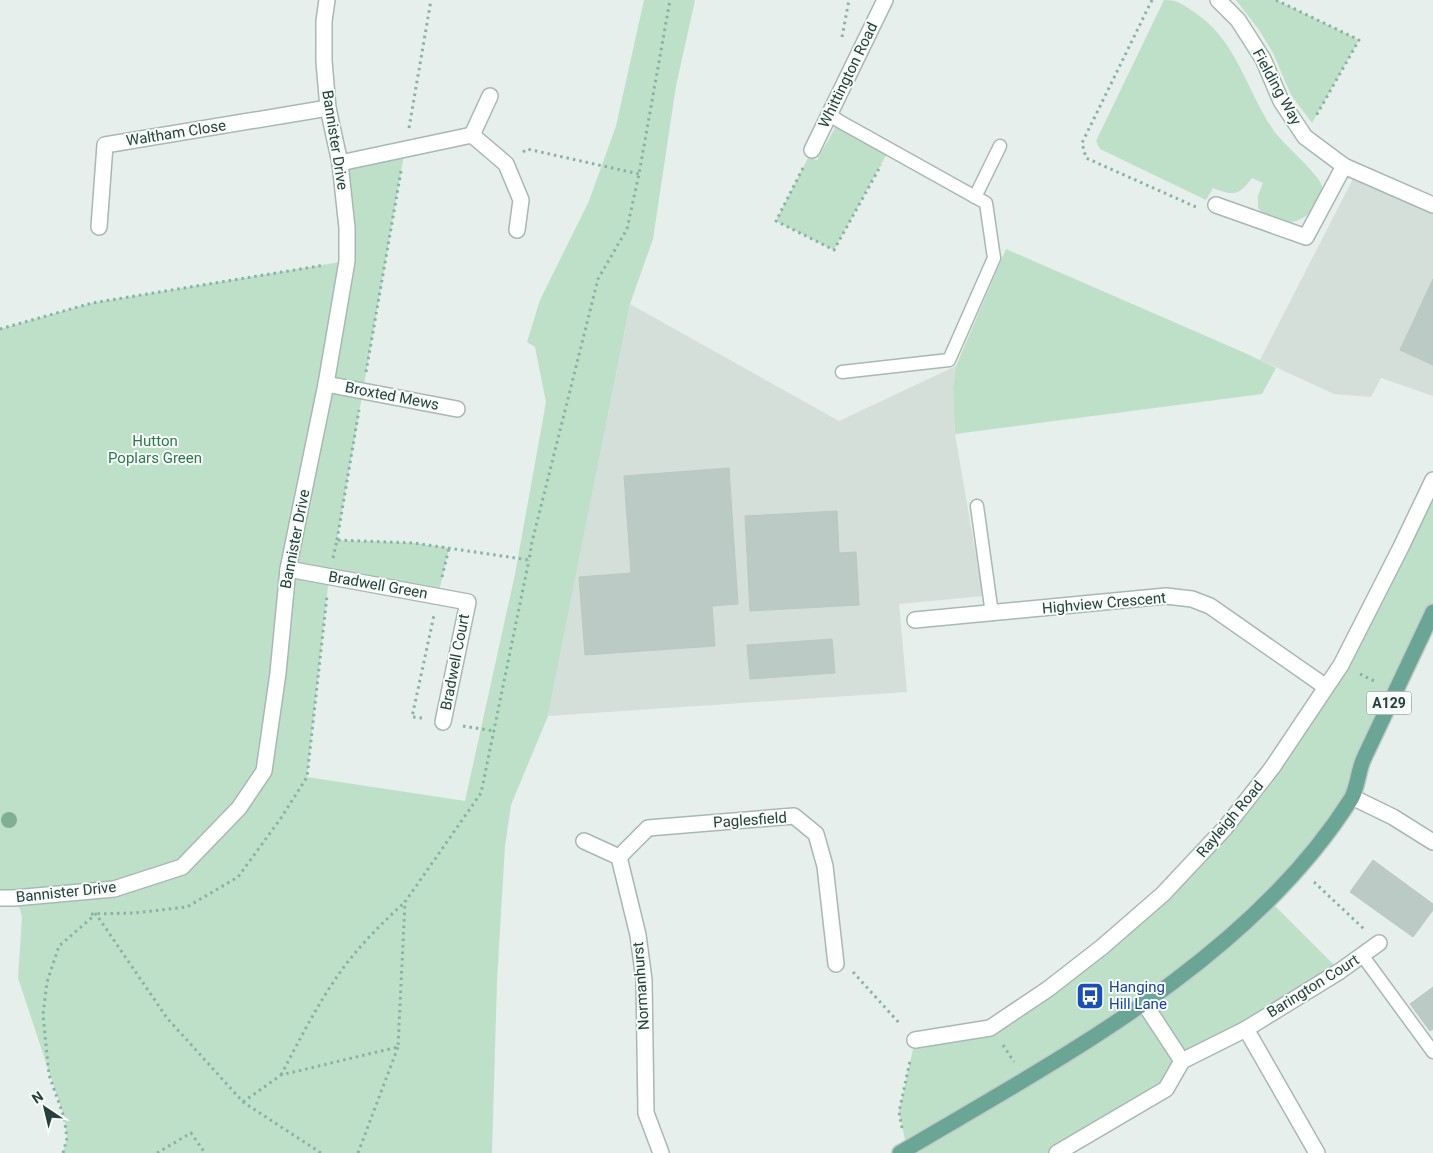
<svg xmlns="http://www.w3.org/2000/svg" width="1433" height="1153" viewBox="0 0 1433 1153" font-family="Roboto,sans-serif">
  <style>
    .built { fill: #d4dfda }
    .green { fill: #bfe0c8 }
    .building { fill: #bbcac4; stroke: #b8c9c2 }
    .lines { fill: none; stroke-linecap: round; stroke-linejoin: round }
    .service-casing { stroke: #a8b8b2; stroke-width: 15 }
    .minor-casing { stroke: #a8b8b2; stroke-width: 18 }
    .tertiary-casing { stroke: #a8b8b2; stroke-width: 18 }
    .primary-casing { stroke: #c2cac8; stroke-width: 18 }
    .path { stroke: #86b3a5; stroke-width: 3; stroke-dasharray: 2.5 4; stroke-linecap: butt }
    .service { stroke: #fff; stroke-width: 12 }
    .minor { stroke: #fff; stroke-width: 15 }
    .tertiary { stroke: #fff; stroke-width: 15 }
    .primary { stroke: #6aa596; stroke-width: 15 }
    .tree { fill: #80af93 }
    .labels { text-anchor: middle; dominant-baseline: central; stroke-width: 4; stroke-linejoin: round; paint-order: stroke }
    .shield { fill: #f7fbf9; stroke: #637a73; stroke-width: 1 }
    .shield-label { font-size: 14px; font-weight: bold; fill: #24423a }
    .street-label { font-size: 15px; fill: #24423a; stroke: #f7fbf9 }
    .park-label { font-size: 15px; fill: #2d7a4b; stroke: #f7fbf9 }
    .transit-label { font-size: 15px; fill: #164399; stroke: #f7fbf9; text-anchor: start }
  </style>
  <rect width="100%" height="100%" fill="#e6efeb"/>
  <g class="built">
    <path d="M1357 171 1433 205V396L1381 378 1371 397 1334 394 1260 360Z"/>
    <path d="M630 304 839 421 956 366 953 388 955 434 983 596 899 604 907 692 548 716Z"/>
  </g>
  <g class="green">
    <path d="M644 0H695L676 86 653 239 630 304 548 716 511 805 505 846 497 981 492 1153H63L67 1138 64 1117 18 978 22 917 20 909 14 898 0 896V329L92 303 347 261 340 163 405 149 337 540 414 543 449 548 438 596 329 577 307 777 465 801 515 574 546 402 535 347 527 342 540 300 589 201 616 126Z"/>
    <path d="M1164 0C1177 0 1180 3 1191 10 1237 38 1245 89 1274 131 1283 144 1319 174 1322 186 1325 202 1305 222 1290 222 1281 222 1269 215 1261 211L1258 208V196L1263 183 1252 178C1239 196 1233 196 1213 188L1206 200 1100 149 1096 141Z"/>
    <path d="M1236 0H1276L1359 40 1312 123 1291 95 1273 53 1259 30Z"/>
    <path d="M839 121 890 148 834 250 776 221 808 158 817 160Z"/>
    <path d="M1006 249 1245 353 1276 368 1262 394 955 434 953 388 956 366Z"/>
    <path d="M1433 480V612L1352 797 1269 900 1340 971 1182 1061 1166 1089 1057 1153H900L907 1149 899 1112 915 1040 990 1028 1048 989 1225 828 1326 687Z"/>
  </g>
  <g class="building">
    <path d="M1433 279V365L1400 350Z"/>
    <path d="M729 468 738 604 712 606 715 646 585 655 579 577 631 573 624 476Z"/>
    <path d="M837 511 839 553 856 552 859 605 750 611 745 516Z"/>
    <path d="M832 639 835 673 750 679 747 645Z"/>
    <path d="M1373 860 1433 904V910L1413 937 1350 892Z"/>
    <path d="M1433 987V1029L1430 1031 1410 1004Z"/>
  </g>
  <g class="lines">
    <g class="service-casing">
      <g id="service">
        <path d="M829 114 839 121 986 203 994 258 949 360 842 372"/>
        <path d="M975 197 1000 146"/>
        <path d="M977 506 992 614"/>
        <path d="M1362 955 1433 1052"/>
      </g>
    </g>
    <g class="minor-casing">
      <g id="minor">
        <path d="M1218 0 1238 20 1263 59 1281 101 1305 137 1344 166 1433 205"/>
        <path d="M472 135 490 96"/>
        <path d="M812 150 885 0"/>
        <path d="M340 163 472 135 506 164 521 200 517 230"/>
        <path d="M1216 205 1306 237 1344 166"/>
        <path d="M99 227 105 145 328 108"/>
        <path d="M326 384 457 409"/>
        <path d="M288 569 468 602 443 722"/>
        <path d="M915 620 1166 596 1192 599 1210 606 1326 687"/>
        <path d="M584 841 619 857 638 935 644 980 646 1113 661 1153"/>
        <path d="M619 857 648 828 794 816 816 834 825 866 836 964"/>
        <path d="M0 898H14L114 889 182 867 239 808 264 771 278 673 288 569 326 384 347 261V228L340 163 328 108 324 61V21L327 0"/>
        <path d="M1246 1029 1317 1153"/>
        <path d="M915 1040 990 1028 1048 989 1102 947 1163 894 1225 828 1272 768 1341 665 1401 547 1433 480"/>
        <path d="M1182 1061 1246 1029 1340 971 1379 943"/>
        <path d="M1057 1153 1166 1089 1182 1061 1144 1003"/>
      </g>
    </g>
    <g class="tertiary-casing">
      <path id="tertiary" d="M1352 797 1393 817 1433 842"/>
    </g>
    <g class="primary-casing">
      <path id="primary" d="M900 1153C1060 1058 1249 960 1351 799 1358 787 1358 770 1364 758 1387 709 1410 660 1433 612"/>
    </g>
    <g class="path">
      <path d="M1152 0 1082 143 1086 158 1196 207"/>
      <path d="M1276 0 1359 40 1316 116"/>
      <path d="M842 37 849 0"/>
      <path d="M409 128 431 0"/>
      <path d="M523 152 527 149 639 174"/>
      <path d="M803 168 776 221 834 250 881 165"/>
      <path d="M0 329 92 303 325 265"/>
      <path d="M366 372 401 171"/>
      <path d="M337 540 359 410"/>
      <path d="M333 558 337 540 414 543 529 560 532 542 598 279 627 229 639 174 670 0"/>
      <path d="M442 577 449 548"/>
      <path d="M1360 674 1376 682"/>
      <path d="M422 718 412 717 434 615"/>
      <path d="M463 726 494 731"/>
      <path d="M1314 882 1364 929"/>
      <path d="M91 914 134 913 187 907 238 877 281 818 307 777 327 596"/>
      <path d="M853 972 901 1025"/>
      <path d="M1003 1045 1014 1062"/>
      <path d="M281 1075C300 1039 318 1003 341 971 359 946 383 922 405 902"/>
      <path d="M243 1102 281 1075 398 1047 405 902 481 793 529 560"/>
      <path d="M902 1128 899 1112 910 1061"/>
      <path d="M63 1153 67 1138 64 1117 49 1075 43 1015 47 982 59 946 96 914 167 1018 243 1102 321 1153"/>
      <path d="M157 1153 191 1133 205 1153"/>
      <path d="M358 1153 398 1047"/>
    </g>
    <use href="#service" class="service"/>
    <use href="#minor" class="minor"/>
    <use href="#tertiary" class="tertiary"/>
    <use href="#primary" class="primary"/>
  </g>
  <circle class="tree" cx="9" cy="820" r="8"/>
  <defs>
    <g id="bus-square" transform="scale(1.4375)"><rect x="-9" y="-9" width="18" height="18" rx="4" fill="#1a4fb4" stroke="#f7fbf9"/><path d="M-5-6H5V4H4V6H2V4H-2V6H-4V4H-5ZM-3.5-4V0h7V-4ZM-3.5 1.2v1.5H-2V1.2ZM2 1.2v1.5H3.5V1.2Z" fill="#fff"/></g>
  </defs>
  <g fill-rule="evenodd">
    <use href="#bus-square" x="1090" y="996"/>
  </g>
  <g class="labels">
    <rect class="shield" x="1366.5" y="691.5" width="45" height="23" rx="4"/>
    <g class="shield-label">
      <text x="1389" y="703">A129</text>
    </g>
    <g class="street-label">
      <text transform="translate(848 75) rotate(-64)">Whittington Road</text>
      <text transform="translate(1277 87) rotate(61)">Fielding Way</text>
      <text transform="translate(176 133) rotate(-9)">Waltham Close</text>
      <text transform="translate(335 140) rotate(81)">Bannister Drive</text>
      <text transform="translate(392 396) rotate(11)">Broxted Mews</text>
      <text transform="translate(295 539) rotate(-79)">Bannister Drive</text>
      <text transform="translate(378 585) rotate(10)">Bradwell Green</text>
      <text transform="translate(1104 603) rotate(-5)">Highview Crescent</text>
      <text transform="translate(455 662) rotate(-79)">Bradwell Court</text>
      <text transform="translate(1230 819) rotate(-50)">Rayleigh Road</text>
      <text transform="translate(750 820) rotate(-4)">Paglesfield</text>
      <text transform="translate(66 892) rotate(-6)">Bannister Drive</text>
      <text transform="translate(641 986) rotate(-94)">Normanhurst</text>
      <text transform="translate(1313 986) rotate(-32)">Barington Court</text>
    </g>
    <g class="park-label">
      <text x="155" y="441">Hutton<tspan x="155" dy="17">Poplars Green</tspan></text>
    </g>
    <g class="transit-label">
      <text x="1109" y="987">Hanging<tspan x="1109" dy="17">Hill Lane</tspan></text>
    </g>
  </g>
  <g transform="translate(45 1108) rotate(325)" stroke="#f7fbf9" stroke-width="4" paint-order="stroke">
  <path d="M0-4L9 19L0 12L-9 19Z" fill="#24423a"/>
  <text y="-8" font-size="14" font-weight="bold" text-anchor="middle" fill="#24423a">N</text>
  </g>
</svg>
